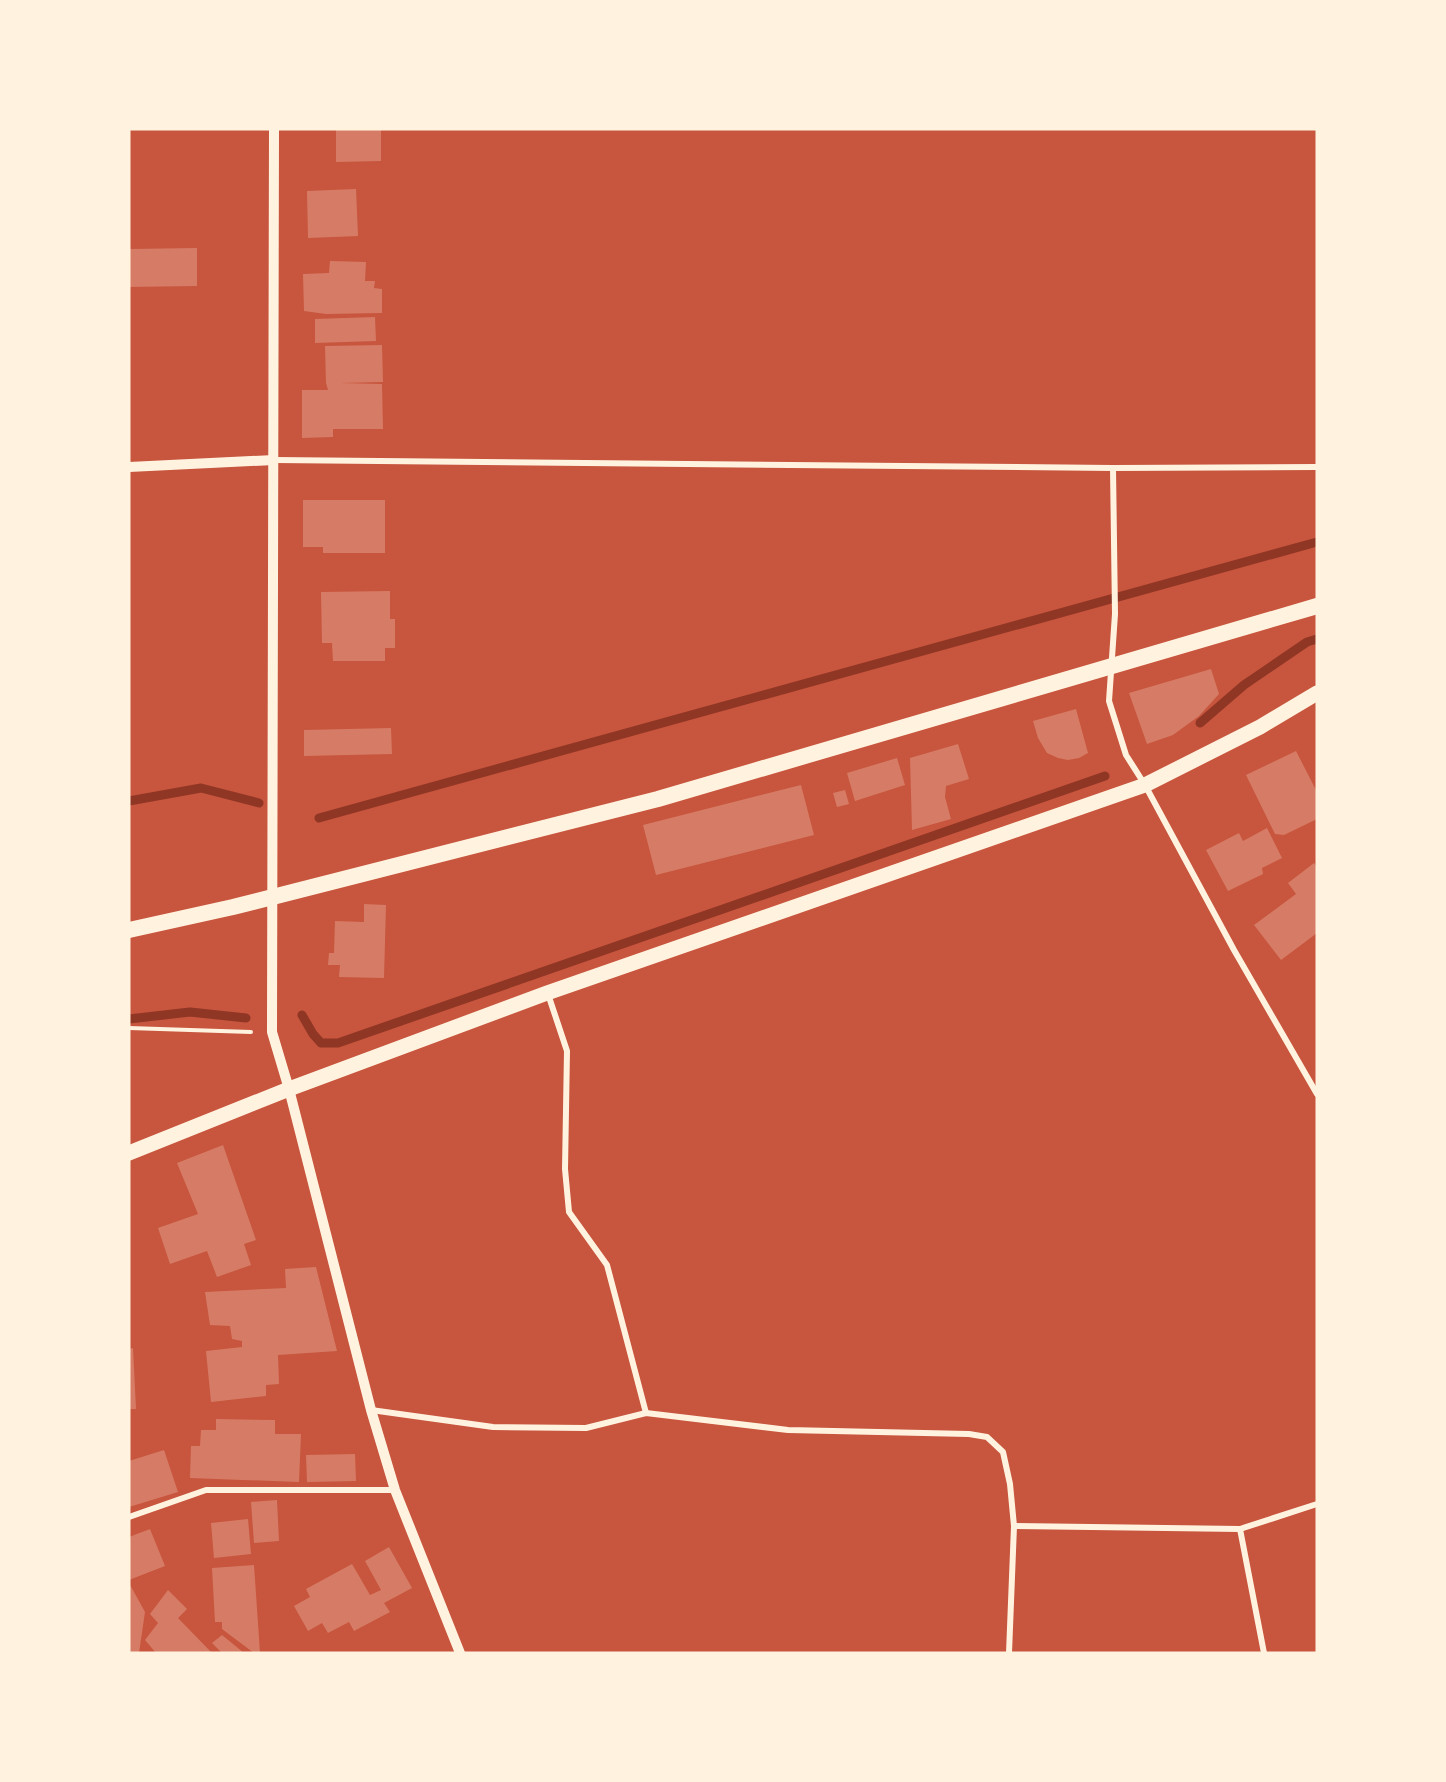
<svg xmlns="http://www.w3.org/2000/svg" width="1446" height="1782" viewBox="0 0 1446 1782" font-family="Figtree,sans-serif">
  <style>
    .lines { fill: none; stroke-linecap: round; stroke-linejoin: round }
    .stream { stroke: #8f3625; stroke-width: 9 }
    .building { fill: #d67c66 }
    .path { stroke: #fff3e0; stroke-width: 4 }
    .minor { stroke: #fff3e0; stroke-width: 6 }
    .tertiary { stroke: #fff3e0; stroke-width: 10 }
    .primary { stroke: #fff3e0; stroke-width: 15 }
    .trunk { stroke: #fff3e0; stroke-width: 16 }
  </style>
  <rect width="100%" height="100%" fill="#c8553d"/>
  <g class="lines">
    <g class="stream">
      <path d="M1200 723 1244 685 1307 642 1317 639"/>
      <path d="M129 801 201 788 259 803"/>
      <path d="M319 818 1317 542"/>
      <path d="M302 1015 313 1034 321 1043H338L1105 776"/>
      <path d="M129 1019 190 1012 246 1018"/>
    </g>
  </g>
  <g class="building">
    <path d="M336 129H381V161L336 162Z"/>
    <path d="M356 189 358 236 308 238 307 191Z"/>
    <path d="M197 248V286L129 287V249Z"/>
    <path d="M330 261 366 262 365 281H375L374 288 382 289V313L326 314 304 311 303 274 329 273Z"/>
    <path d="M375 317 376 341 315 343V319Z"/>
    <path d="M382 345 383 382 340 383 382 384 383 429H333V437L302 438V390H328L326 383 325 346Z"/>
    <path d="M303 500H385V553H323V547H303Z"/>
    <path d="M390 591V619H395V648H385V661H333L332 643H322L321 592Z"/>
    <path d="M1211 669 1219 694 1199 716 1173 735 1147 744 1129 693Z"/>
    <path d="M1076 709 1088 753 1079 758 1068 760 1058 758 1047 753 1038 738 1033 721Z"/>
    <path d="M391 728 392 754 304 756V730Z"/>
    <path d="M958 744 969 779 946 786 945 797 951 819 912 830 910 758Z"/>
    <path d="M1296 751 1317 792V819L1284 835 1275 834 1246 775Z"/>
    <path d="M897 758 905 785 855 801 847 773Z"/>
    <path d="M801 785 814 835 656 875 643 825Z"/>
    <path d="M845 790 849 804 837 807 833 793Z"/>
    <path d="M1267 828 1282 858 1262 868 1263 874 1228 891 1206 850 1239 833 1243 841Z"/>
    <path d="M1314 863 1317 867V933L1281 960 1254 925 1296 894 1288 883Z"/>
    <path d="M364 904 386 905 384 978 339 977 340 965H328L329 953H334L335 921 364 922Z"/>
    <path d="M223 1145 256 1240 244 1244 251 1265 217 1277 207 1251 170 1264 158 1228 198 1214 177 1163Z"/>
    <path d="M316 1267 337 1351 278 1355 279 1384 266 1385V1396L211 1402 206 1351 242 1347V1341L232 1339 230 1326 210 1325 205 1292 286 1288 285 1269Z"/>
    <path d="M133 1348 136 1409H129V1349Z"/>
    <path d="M216 1419 275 1420V1434H301L299 1482 190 1478 191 1446H200L201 1430H216Z"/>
    <path d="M164 1450 178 1492 129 1507V1461Z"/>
    <path d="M355 1454 356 1481 307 1482 306 1455Z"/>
    <path d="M277 1500 279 1541 254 1543 251 1502Z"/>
    <path d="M248 1519 251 1554 214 1558 211 1523Z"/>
    <path d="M150 1529 165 1566 129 1580V1537Z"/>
    <path d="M389 1547 412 1588 384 1603 390 1612 354 1631 349 1622 328 1633 322 1623 308 1631 294 1606 310 1597 306 1589 352 1564 370 1595 381 1590 365 1561Z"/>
    <path d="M254 1565 260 1653H254L222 1629V1622H215L212 1568Z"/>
    <path d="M129 1583 145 1612 139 1653H129Z"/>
    <path d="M168 1590 187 1609 178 1618 212 1653H156L145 1640 158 1623 150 1614Z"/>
    <path d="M222 1635 244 1653H222L212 1643Z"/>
  </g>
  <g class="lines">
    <path class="path" d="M129 1028 251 1032"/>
    <g class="minor">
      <path d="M274 460 1113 468 1317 467"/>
      <path d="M1113 468 1115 614 1109 701 1126 755 1145 785 1234 950 1317 1094"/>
      <path d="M548 994 567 1051 565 1169 569 1212 607 1265 646 1413"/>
      <path d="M371 1410 493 1427 586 1428 646 1413 788 1430 969 1434 987 1437 1003 1452 1010 1484 1014 1526 1009 1653"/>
      <path d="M129 1517 206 1490H395"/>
      <path d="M1014 1526 1240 1529 1317 1504"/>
      <path d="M1240 1529 1264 1653"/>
    </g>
    <g class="tertiary">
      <path d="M274 129 272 1032 289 1089 371 1410 395 1490 460 1653"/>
      <path d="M129 467 274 460"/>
    </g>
    <path class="primary" d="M129 1153 289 1089 547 993 1145 785 1260 727 1317 693"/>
    <path class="trunk" d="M129 930 233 907 658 799 1317 606"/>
  </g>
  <rect width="1446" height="1782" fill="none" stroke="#fff3e0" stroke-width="261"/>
</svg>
